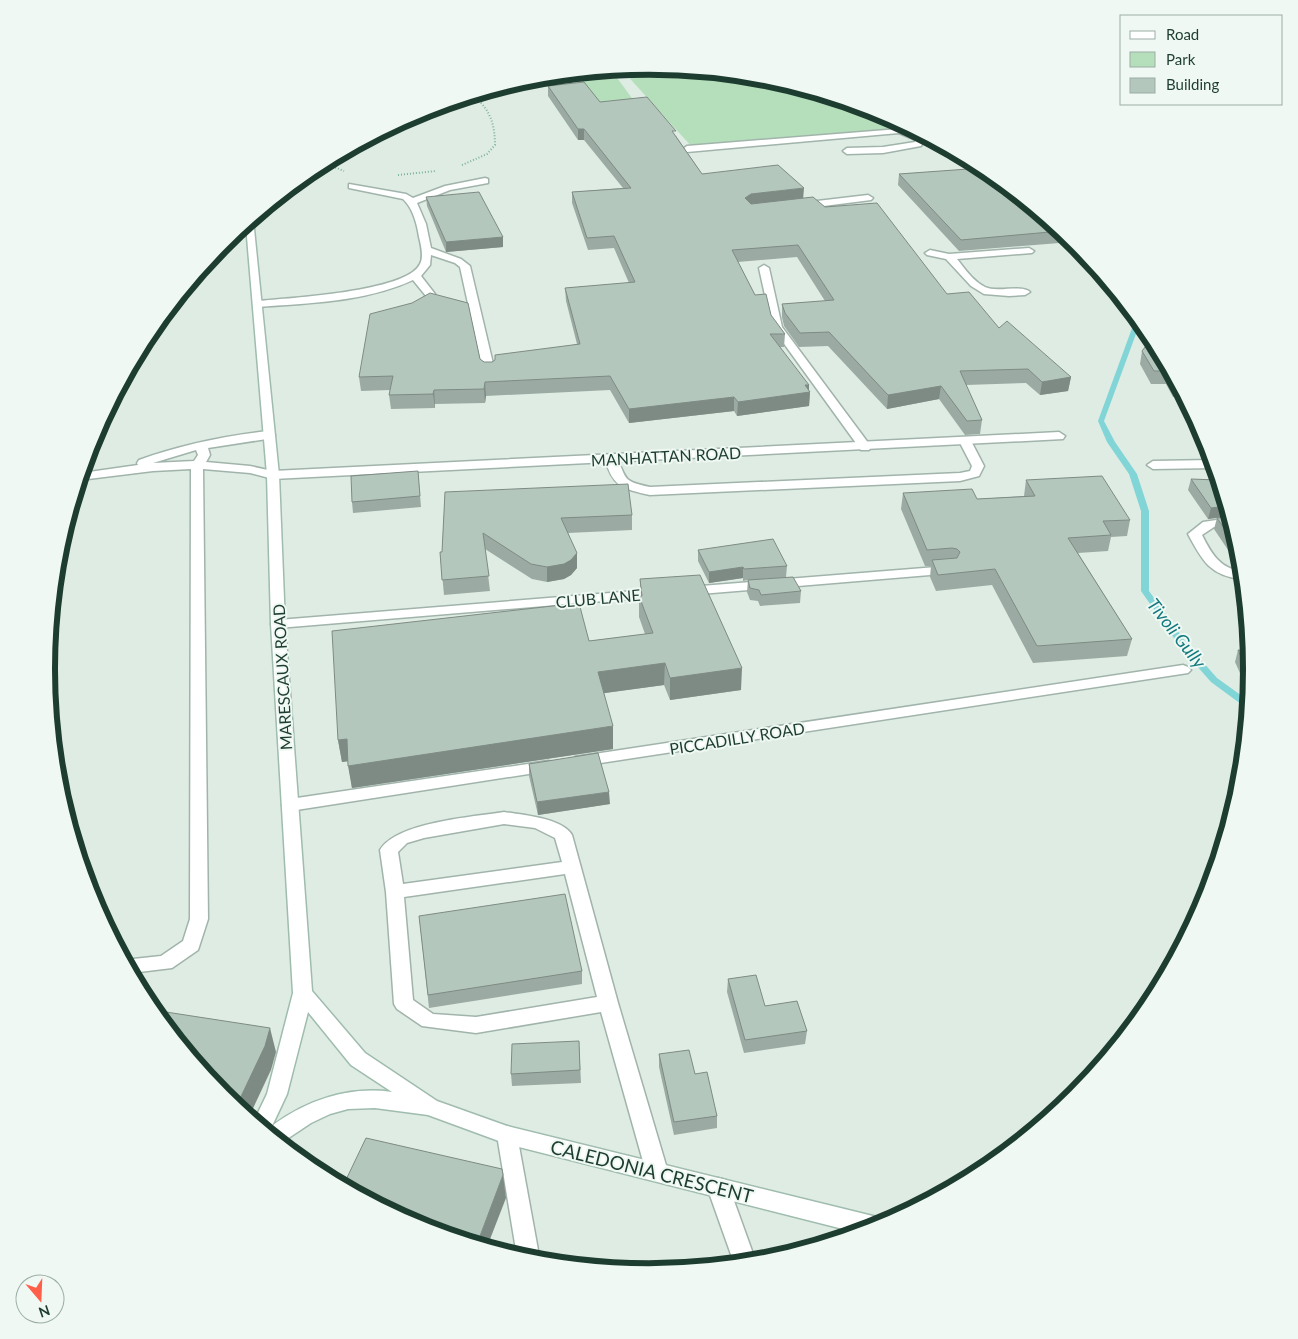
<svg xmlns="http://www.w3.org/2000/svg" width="1298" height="1339" viewBox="0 0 1298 1339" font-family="Lato,sans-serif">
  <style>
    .green { fill: #b5dfbb }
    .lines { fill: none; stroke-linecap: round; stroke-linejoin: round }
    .stream { fill: #81d5d7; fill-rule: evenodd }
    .lane-casing { stroke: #a1b4ab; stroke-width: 3 }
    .street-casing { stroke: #a1b4ab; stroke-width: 3 }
    .secondary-casing { stroke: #9fbcae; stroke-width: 3 }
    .path { stroke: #7cb39a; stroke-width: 2; stroke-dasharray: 1 2; stroke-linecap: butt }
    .lane { fill: #fff; fill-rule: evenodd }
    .street { fill: #fff; fill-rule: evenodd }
    .secondary { fill: #fff; fill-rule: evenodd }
    .wall { fill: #9baba3 }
    .shaded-wall { fill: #7e8b84 }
    .building { fill: #b4c7bd; stroke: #7e8b84 }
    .labels { text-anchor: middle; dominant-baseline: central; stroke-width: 4; stroke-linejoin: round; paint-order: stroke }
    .street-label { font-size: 16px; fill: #1e3d31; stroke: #eff8f3 }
    .water-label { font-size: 18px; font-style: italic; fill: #137a7f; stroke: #eff8f3 }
    .near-street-label { font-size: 19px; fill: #1e3d31; stroke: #eff8f3 }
    .rim { fill: none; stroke: #1e3d31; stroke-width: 6 }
  </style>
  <rect width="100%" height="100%" fill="#dfece4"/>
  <g class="green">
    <path d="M671 69 767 78 880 113 911 129 692 147 623 71Z"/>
    <path d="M615 75 634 101 596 104 578 78Z"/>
  </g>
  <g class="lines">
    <path class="stream" d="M1137 318 1140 323 1104 421 1115 442 1137 474 1149 511V591L1187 644 1217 678 1249 701 1248 708 1245 707 1211 682 1181 648 1141 591V511L1129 474 1107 442 1098 421 1135 320Z"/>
    <g class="lane-casing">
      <g id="lane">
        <path d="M899 129 913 131 925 139 921 146 883 153 847 154 843 151 847 148 883 147 915 142 916 140 899 133 687 152 683 149 687 146Z"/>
        <path d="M485 178 488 179V183L450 190 417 203 426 224 431 248 461 259 470 266 495 372 493 374H485L483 372 460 267 455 263 431 255 430 265 421 276 435 294 434 296H426L413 280C366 302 309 303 258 307L253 304 258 301C288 298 407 292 420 264 424 257 421 245 419 237 417 224 413 208 403 199L349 188V184L406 194 413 198 445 186Z"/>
        <path d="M868 195 873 198 871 200 800 209 795 206 800 203Z"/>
        <path d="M1029 248 1034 251 1032 253 957 259C965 269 973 281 985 287 997 293 1022 284 1030 292L1025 295 1009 296 984 294 971 286 946 259 927 255 925 253 930 250 949 254Z"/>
        <path d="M764 265 769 268 782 327 869 444 871 447 869 450H861L772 327 759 268Z"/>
        <path d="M269 431 273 432 275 435 273 438 208 448 210 455 206 462 250 466 277 472 279 475 277 478 273 479 250 473 203 469 208 919 198 950 172 968 131 973 124 960 161 956 183 941 190 919 191 469 153 471 80 480 82 473 138 465 137 463 139 460C181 445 224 436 269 431ZM196 450 198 455 194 461 153 463Z"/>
        <path d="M965 437 971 441 984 466 979 476 960 481 650 495C623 489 612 487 605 458L607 455H615C628 478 620 481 650 487L960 473 970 471 972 466 959 441Z"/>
        <path d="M1212 460 1215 468 1153 469 1147 465 1153 461Z"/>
        <path d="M1230 518 1232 526 1214 527 1202 535C1211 553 1220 569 1242 571V579C1210 576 1202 560 1188 534L1203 522Z"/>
        <path d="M504 812C522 815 562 818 572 835L618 1003 668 1172 665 1179 657 1181 649 1179 646 1172 601 1012 476 1033 422 1026 397 1009 394 1004 386 892 380 850C397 822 473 817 504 812ZM504 824 535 828 555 838 562 862 403 884 398 852 407 843 424 838ZM565 874 597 997 476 1017 433 1014 413 1000 404 897Z"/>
        <path d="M507 1126 514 1129 517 1135 540 1261 517 1256 497 1135 500 1129Z"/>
        <path d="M718 1178 726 1180 729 1187 756 1262 734 1263 707 1187 710 1180Z"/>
      </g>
    </g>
    <g class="street-casing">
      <g id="street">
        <path d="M1059 432 1065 436 1063 439 273 479 267 475 273 471Z"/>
        <path d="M949 566 954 567 956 570 954 573 688 595 681 591 688 587Z"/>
        <path d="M660 589 665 590 667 593 665 596 278 628 273 627 271 624 273 621 278 620Z"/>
        <path d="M1183 665 1188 667 1191 670 1188 673 581 766 575 765 573 761 575 757 581 756Z"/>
        <path d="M548 761 554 762 556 766 554 770 290 811 284 809 282 805 284 801 290 799Z"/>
      </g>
    </g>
    <g class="secondary-casing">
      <path id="secondary" d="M253 219 279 475 285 624 312 991 365 1053 437 1101 507 1126 877 1217 885 1220 886 1223 859 1233 507 1144 428 1115 375 1108 348 1109 330 1114 311 1123 281 1143 254 1121 267 1094 293 993 271 624 267 475 246 225ZM308 1012 351 1065 392 1092C349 1086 307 1100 272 1126L287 1094Z"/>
    </g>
    <g class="path">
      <path d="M324 163 344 171"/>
      <path d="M462 165 487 154 495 145C495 125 490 108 473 96"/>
      <path d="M398 175 436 171"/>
    </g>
    <use href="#lane" class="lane"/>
    <use href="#street" class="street"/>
    <use href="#secondary" class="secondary"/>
  </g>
  <g class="wall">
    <path d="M548 86 600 102 676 136 702 174 803 198 825 207 947 294 999 328 1071 377 1068 391 1040 395 1026 383 966 385 982 420 980 434 965 435 939 399 887 409 828 346 799 347 784 326 782 317V304L825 301 797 257 738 262 755 295 785 334 784 347H780L810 392 809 406 737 416 734 411 629 423 610 390 486 396 485 403 435 404V408L391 409 389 395 390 390 361 391 359 377 480 359 484 362H492L577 344 566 301 565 288 629 283 614 248 588 250 572 203V192L623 188 584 140H578L548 96Z"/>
    <path d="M984 168 1072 241V242L959 251 898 185 899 174Z"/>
    <path d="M426 197 503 237V247L446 252 427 206Z"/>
    <path d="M1152 338 1183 397H1173L1166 384H1151L1140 364 1142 351Z"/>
    <path d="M418 471 421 507 353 513 352 502Z"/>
    <path d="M1191 479 1218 480 1229 516 1220 518 1240 552 1242 568H1240L1214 529 1217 518 1208 519 1188 490Z"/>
    <path d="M1026 480 1130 520 1127 536 1111 537 1108 551 1078 553 1132 639 1127 656 1033 663 992 585 936 591 930 577 931 566H925L901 509 903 493 977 499 1024 496Z"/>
    <path d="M445 492 632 515V530L568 533 577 568 571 575 564 579 547 582 532 579 485 549 490 591 444 595 440 552H442Z"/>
    <path d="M698 550 787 566 786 577 801 591 800 603 760 606 758 601 750 600 747 592 748 580 743 581V578L709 583 698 561Z"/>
    <path d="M640 579 741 690 670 700 664 685 604 693 613 749 352 788 348 761 342 762 338 740 589 641 645 634 639 617V596H641Z"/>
    <path d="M1238 650 1252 670 1250 691H1248L1235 662Z"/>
    <path d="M529 764 610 804 538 815 529 776Z"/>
    <path d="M419 916 582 971V984L429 1008Z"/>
    <path d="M728 979 765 1006 807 1031 805 1044 744 1053 727 992Z"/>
    <path d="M579 1041 581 1083 512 1086 511 1074Z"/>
    <path d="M659 1054 695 1074 717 1116V1128L674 1135 659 1067Z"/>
  </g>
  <g class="shaded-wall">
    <rect x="578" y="129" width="6" height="11"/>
    <path d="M804 188 803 200 751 206 745 198 751 194Z"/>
    <path d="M503 237V247L446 252V242Z"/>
    <path d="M1071 377 1068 391 1040 395 1042 382Z"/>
    <path d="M485 382 486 396 485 403 484 389Z"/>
    <path d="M805 385H809V393L810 392 809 406 737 416 738 402Z"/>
    <path d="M941 386 939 399 887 409 888 395Z"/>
    <path d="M434 390 435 404V408L433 394Z"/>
    <path d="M734 397V411L629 423V409Z"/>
    <path d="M1226 506 1229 516 1208 519 1211 508Z"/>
    <path d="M577 553V568L571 575 564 579 547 582V567Z"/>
    <path d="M743 567V578L709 583V572Z"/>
    <path d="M665 663 664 685 598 694V672Z"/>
    <path d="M742 668 741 690 670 700V678Z"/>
    <path d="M613 726V749L352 788 348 766Z"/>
    <path d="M347 739 350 761 342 762 338 740Z"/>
    <path d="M609 792 610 804 538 815 537 802Z"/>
    <path d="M270 1028 276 1052 271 1070 249 1117 236 1107Z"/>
    <path d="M503 1175 506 1198 487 1247 477 1244Z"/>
  </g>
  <g class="building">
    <path d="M584 82 600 102 647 97 676 131H672L702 174 778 165 804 188 751 194 745 198 751 204 813 197 825 207 877 203 947 294 969 292 999 328 1007 321 1071 377 1042 382 1028 369 960 371 982 420 967 421 941 386 888 395 829 332 800 333 785 313 782 304 834 300 798 245 732 250 755 295 766 294 771 315 785 334H770L809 385H805L810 392 738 402 734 397 629 409 610 376 485 382 484 389 434 390 433 394 389 395 393 376 359 377 370 314 412 303 430 293 468 303 480 359 484 362H492L495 360V355L580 344 565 288 635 282 614 236 587 238 572 192 631 188 584 129H578L548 86Z"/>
    <path d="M982 168H984L1061 231 961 240 899 174Z"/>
    <path d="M479 192 503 237 446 242 426 197Z"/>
    <path d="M1152 338 1176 384 1169 371H1154L1142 351Z"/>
    <path d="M418 471 420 496 352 502 351 476Z"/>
    <path d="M1102 476 1130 520 1103 521 1111 535 1068 538 1132 639 1037 646 995 569 938 575 932 560 957 558 960 552 957 549 952 548 927 550 903 493 972 489 977 499 1035 496 1026 480Z"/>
    <path d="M1191 479 1218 480 1226 506 1211 508Z"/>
    <path d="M628 484 632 515 561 518 577 553 571 560 564 564 547 567 531 564 483 533 489 576 442 580 440 552H442L445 492Z"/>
    <path d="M1229 517 1240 551 1217 518Z"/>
    <path d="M773 539 787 566 744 569 743 567 709 572 698 550Z"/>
    <path d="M700 575 742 668 670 678 665 663 598 672 613 726 348 766 347 739 338 740 332 631 579 603 589 641 653 633 639 596H642L640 579Z"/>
    <path d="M793 577 801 591 761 595 759 590 750 588 748 580Z"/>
    <path d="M1238 650 1250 651 1252 670 1251 678Z"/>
    <path d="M598 753 609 792 537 802 529 764Z"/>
    <path d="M565 894 582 971 428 995 419 916Z"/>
    <path d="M756 975 765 1006 797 1001 807 1031 745 1040 728 979Z"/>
    <path d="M153 1010 270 1028 265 1046 236 1107 223 1096Z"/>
    <path d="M579 1041 580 1070 511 1074 512 1044Z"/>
    <path d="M689 1050 695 1074 707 1072 717 1116 674 1122 659 1054Z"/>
    <path d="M366 1138 502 1169 503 1175 477 1244 418 1226 343 1186Z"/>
  </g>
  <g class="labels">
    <g class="street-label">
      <text transform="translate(666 456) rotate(-3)">MANHATTAN ROAD</text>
      <text transform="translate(598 598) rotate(-5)">CLUB LANE</text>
      <text transform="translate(282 677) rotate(-93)">MARESCAUX ROAD</text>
      <text transform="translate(737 738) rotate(-9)">PICCADILLY ROAD</text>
    </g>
    <g class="water-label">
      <text transform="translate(1177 633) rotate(52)">Tivoli Gully</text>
    </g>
    <g class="near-street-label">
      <text transform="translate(652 1171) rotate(14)">CALEDONIA CRESCENT</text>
    </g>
  </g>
  <path d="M0 0H1298V1339H0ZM55 669a594 594 0 1 1 1188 0a594 594 0 1 1-1188 0Z" fill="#eff8f3" fill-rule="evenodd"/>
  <path class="rim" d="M55 669a594 594 0 1 1 1188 0a594 594 0 1 1-1188 0Z"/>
  <rect x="1120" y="15" width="162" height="90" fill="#eff8f3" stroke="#9bada5"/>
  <rect x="1130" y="31" width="25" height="8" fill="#ffffff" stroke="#9bada5"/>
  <text x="1166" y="40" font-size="15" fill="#1e3d31">Road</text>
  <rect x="1130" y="52" width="25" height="15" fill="#b5dfbb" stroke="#9bada5"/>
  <text x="1166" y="65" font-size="15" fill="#1e3d31">Park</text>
  <rect x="1130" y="78" width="25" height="15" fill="#b4c7bd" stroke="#9bada5"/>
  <text x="1166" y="90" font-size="15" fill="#1e3d31">Building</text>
  <g transform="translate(40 1299) rotate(161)"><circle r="24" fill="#eff8f3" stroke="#9bada5"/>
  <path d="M0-4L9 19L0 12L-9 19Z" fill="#ff5f49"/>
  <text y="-8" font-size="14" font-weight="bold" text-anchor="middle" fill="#1e3d31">N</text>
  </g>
</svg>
